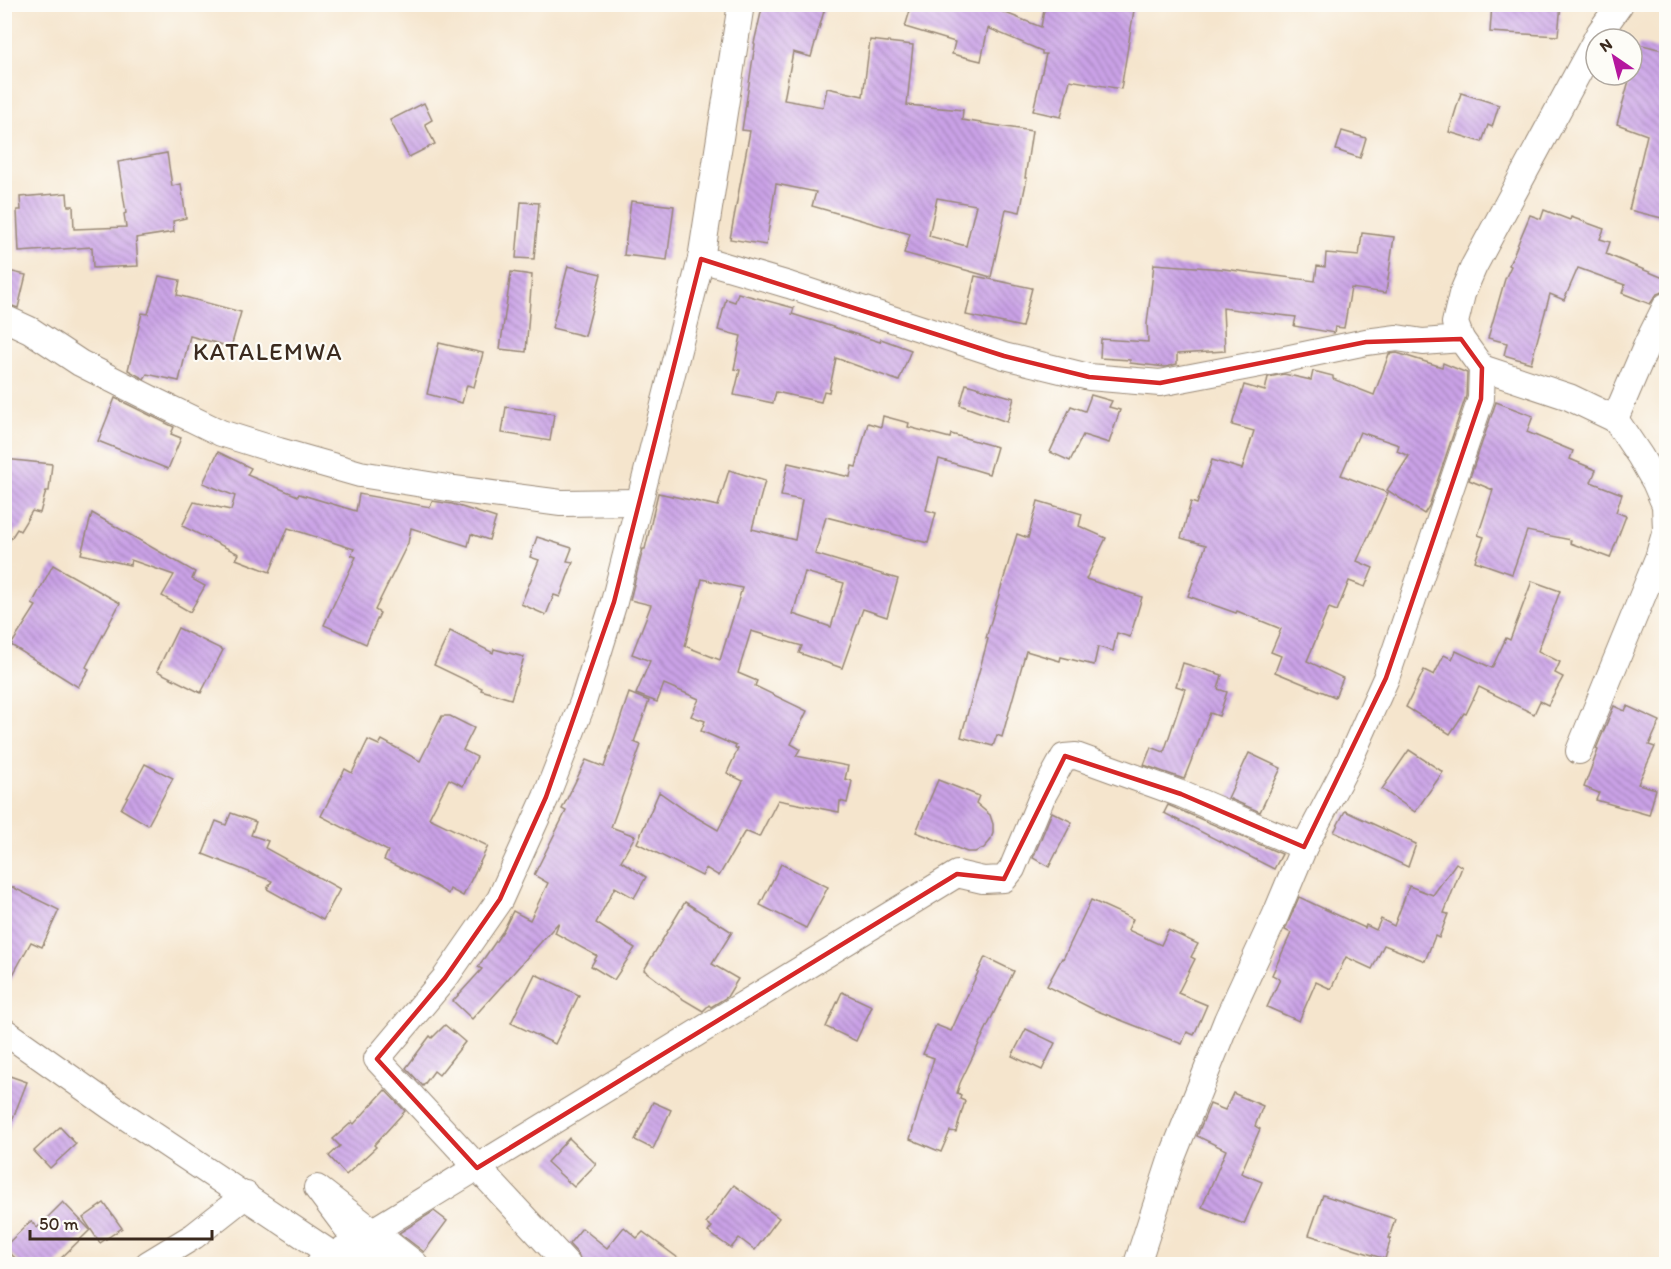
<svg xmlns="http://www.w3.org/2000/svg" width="1671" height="1269" viewBox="0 0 1671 1269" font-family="Itim,sans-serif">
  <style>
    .building { fill: url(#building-back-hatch); fill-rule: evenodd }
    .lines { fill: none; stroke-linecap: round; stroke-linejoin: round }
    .street-casing { stroke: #988876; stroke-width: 28 }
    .street { stroke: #fff; stroke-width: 26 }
    .marked { fill: none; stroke: #d62828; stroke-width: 4.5; stroke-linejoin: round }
    .labels { text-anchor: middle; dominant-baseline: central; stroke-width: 4.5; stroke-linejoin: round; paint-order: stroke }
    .quarter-label { font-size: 24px; letter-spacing: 1.5px; fill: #3b2a1e; stroke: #fdfcf7 }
  </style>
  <defs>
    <pattern id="building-back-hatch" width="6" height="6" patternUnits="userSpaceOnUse" patternTransform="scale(1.5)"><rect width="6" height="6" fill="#caa2e7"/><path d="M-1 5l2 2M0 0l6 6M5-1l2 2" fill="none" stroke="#a584bb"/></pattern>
  </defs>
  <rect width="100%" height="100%" fill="#fdfcf7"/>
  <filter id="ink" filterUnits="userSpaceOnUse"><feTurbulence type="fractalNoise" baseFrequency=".0167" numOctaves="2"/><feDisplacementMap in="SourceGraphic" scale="12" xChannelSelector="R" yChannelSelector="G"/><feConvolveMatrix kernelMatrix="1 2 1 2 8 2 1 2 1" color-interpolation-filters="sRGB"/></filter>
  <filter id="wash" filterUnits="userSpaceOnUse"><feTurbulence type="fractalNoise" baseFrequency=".008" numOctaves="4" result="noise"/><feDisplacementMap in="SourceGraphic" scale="24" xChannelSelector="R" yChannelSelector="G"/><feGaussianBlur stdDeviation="1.35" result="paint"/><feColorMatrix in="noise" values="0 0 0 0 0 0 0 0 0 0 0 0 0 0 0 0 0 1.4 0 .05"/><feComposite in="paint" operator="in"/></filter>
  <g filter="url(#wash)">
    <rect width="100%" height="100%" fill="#f5e5cd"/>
    <g id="blocks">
      <g class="building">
        <path d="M763 4H826L811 57 793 52 784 100 823 107 827 88 863 96 870 40 913 45 907 105 963 110 962 120 1032 131 1025 178H1027L1020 212 1006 209 991 277 904 253 910 234 812 206 816 192 776 184 766 245 730 239 750 131 742 130 755 44 754 43ZM937 198 976 205 966 246 929 236Z"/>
        <path d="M912 4H1000L998 10 1041 27 1045 4H1135L1121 89 1070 80 1061 117 1033 111 1046 54H1042V51L988 28 981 61 952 54 955 42 905 27Z"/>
        <path d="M1492 4H1561L1558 36 1490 32Z"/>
        <path d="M1639 44 1666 51V219L1629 210 1647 135 1617 124Z"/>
        <path d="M1461 93 1499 105 1492 127 1488 125 1482 142 1449 132Z"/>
        <path d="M424 103 432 120 425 124 435 144 409 157 390 120Z"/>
        <path d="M1342 131 1366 138 1360 158 1336 150Z"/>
        <path d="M167 153 172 186 181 184 186 218 173 221 174 232 136 238 138 266 93 268 92 247 19 252 17 210H21L20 197 67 193 68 206H73L74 229 126 227 124 214 126 213 118 162Z"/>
        <path d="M631 201 674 206 667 260 624 255Z"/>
        <path d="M521 202 539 203 534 259 516 258Z"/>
        <path d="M1544 210 1570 220 1571 217 1604 229 1600 239 1610 242 1606 254 1666 279V291L1657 294 1650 304 1622 293 1625 285 1578 268 1564 300 1550 294 1531 363 1504 355 1507 343 1488 338 1505 279 1511 266 1509 265 1530 215 1541 219Z"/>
        <path d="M1362 233 1394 237 1386 293 1351 288 1344 328 1335 327 1334 333 1294 326 1296 317 1223 308 1225 351 1177 354V364L1166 367 1130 363V360L1100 358 1101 339 1148 342 1147 324 1154 264 1224 269 1315 281 1317 266 1325 267 1326 253 1359 256Z"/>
        <path d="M568 266 601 274 585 336 552 328Z"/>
        <path d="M4 270 26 275 18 308 4 303Z"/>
        <path d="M511 272 532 275 526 352 500 349Z"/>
        <path d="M159 276 180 280 177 295 241 312 231 347 190 336 179 381 147 374 144 379 128 370 142 313 148 314Z"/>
        <path d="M975 276 1032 288 1022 327 966 315Z"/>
        <path d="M738 293 794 308 792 314 880 342 881 339 911 350 899 381 836 358 829 392 824 391 821 402 776 392 773 403 734 395 740 370 734 369 741 336 718 330 726 299 735 302Z"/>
        <path d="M439 343 483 353 474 387 467 385 462 403 427 394Z"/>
        <path d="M1397 353 1442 367 1443 363 1467 373 1466 396 1429 506 1424 514 1387 490 1409 456 1397 451 1399 445 1360 432 1341 475 1388 493 1357 561 1373 568 1365 587 1349 581 1337 611 1329 608 1307 661 1343 678 1335 697 1275 672 1281 656 1271 652 1281 629 1237 611 1236 613 1188 596 1206 545 1181 538 1191 502 1197 504 1212 460 1242 469 1254 431 1232 425 1244 385 1265 391 1268 377 1284 374 1311 380 1313 371 1333 376V379L1374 395 1389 354Z"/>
        <path d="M966 384 1014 398 1007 422 960 405Z"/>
        <path d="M1091 395 1112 401 1109 407 1120 410 1109 443 1083 435 1070 461 1050 452 1071 406 1085 411Z"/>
        <path d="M115 398 174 427 171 434 181 438 168 469 98 441Z"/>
        <path d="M1496 402 1533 416 1527 432 1573 451 1570 459 1596 470 1591 482 1622 494 1616 512 1626 516 1610 558 1570 543 1571 540 1527 531 1512 574 1475 561 1484 537 1478 535 1493 490 1469 480Z"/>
        <path d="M506 407 554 414 550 441 502 433Z"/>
        <path d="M883 416 909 423 908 427 950 438 951 434 997 447 989 474 939 459 926 510 936 513 928 543 826 517 815 554 898 579 887 617 863 609 842 668 799 653 802 646 751 631 738 673 757 681 755 686 807 711 791 744 800 749 796 756 848 766 845 779 852 781 847 803 840 801 839 812 778 800 759 837 745 831 719 876 706 868 702 876 637 843 659 792 689 813 718 830 743 781 727 773 738 749 735 748 736 746 701 731 705 721 691 716 699 699 664 684 657 702 636 694 650 661 632 654 651 605 630 600 643 549H645L658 493 718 506 729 470 765 481 752 529 795 540 802 500 781 496 788 463 850 477 852 466 856 467 868 423 881 427ZM805 572 844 583 831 627 793 614ZM702 579 742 588 720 660 685 646Z"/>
        <path d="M218 452 251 468 247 475 298 496 299 494 356 511 359 494 430 507 432 501 452 504 496 518 489 540 471 534 468 546 411 528 408 543 375 610 380 613 366 644 324 625 356 557 351 555 354 549 288 528 270 572 236 559 239 554 182 526 194 502 231 510 235 496 203 483Z"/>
        <path d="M4 459 52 464 49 491H46L40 513 32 511 20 531 17 529 4 549Z"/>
        <path d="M1038 501 1082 514 1079 526 1106 538 1086 579 1142 597 1130 637 1117 633 1113 651 1098 647 1094 665 1061 657 1060 661 1026 651 1002 737 997 735 993 746 961 737 988 639 986 638 1017 534 1028 538Z"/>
        <path d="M92 513 195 572 192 579 205 586 190 612 162 596 174 575 131 560 130 565 81 554Z"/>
        <path d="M537 537 572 548 567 561 573 562 560 597 554 595 546 615 521 604 539 560 530 557Z"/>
        <path d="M53 565 120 603 86 667 89 669 78 687 11 645 36 606 32 604Z"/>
        <path d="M1532 581 1560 591 1538 651 1560 662 1555 673 1563 677 1548 705 1540 701 1534 714 1479 687 1466 714 1464 713 1450 734 1406 707 1424 670 1434 675 1444 655 1452 659 1456 651 1492 668 1506 638 1510 640Z"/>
        <path d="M178 628 223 650 201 693 157 671Z"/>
        <path d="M450 631 493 653 494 649 524 657 511 699 481 690 482 688 434 665Z"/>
        <path d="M1183 663 1222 675 1218 689 1227 692 1219 716 1210 713 1184 779 1144 765 1151 747 1164 752 1185 689 1176 686Z"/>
        <path d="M629 693 649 701 634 742 641 745 611 827 635 836 621 861 646 877 634 898 615 887 596 923 635 948 614 980 591 966 597 956 555 933 559 922 472 1019 453 1001 482 969 478 967 503 931 513 911 530 920 548 883 534 875 566 811 562 809 586 760 604 767Z"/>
        <path d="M1614 706 1625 711 1627 706 1660 721 1649 745 1655 747 1638 784 1656 789 1649 815 1596 800 1599 793 1584 787 1598 750 1596 749Z"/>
        <path d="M442 716H450L474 728 463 750 477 757 463 786 449 779 429 818 488 846 463 896 450 889 448 894 429 882 384 860 388 851 321 816 345 769 352 773 368 740 379 745 382 740 420 761Z"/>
        <path d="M1409 750 1443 772 1415 812 1382 789Z"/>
        <path d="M1249 753 1281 768 1260 812 1228 798Z"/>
        <path d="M145 764 173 778 148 825 121 809Z"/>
        <path d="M938 780 979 796 976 803 990 815 993 824V833L990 841 984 848 975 852H967L916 832Z"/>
        <path d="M1168 805 1282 854 1274 869 1164 813Z"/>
        <path d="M1345 811 1416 844 1408 867 1334 832Z"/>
        <path d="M1052 812 1072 822 1049 867 1033 858Z"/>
        <path d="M231 813 256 822 251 835 268 841 265 848 340 889 323 920 267 889 272 881 203 854 216 821 226 825Z"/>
        <path d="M1456 863 1462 867 1444 913 1448 914 1439 938 1435 936 1425 961 1384 945 1372 969 1346 957 1331 989 1316 982 1299 1021 1267 1007 1280 979 1272 975 1291 933 1285 930 1299 897 1365 928 1366 925 1376 930 1381 919 1394 926 1409 886 1433 895Z"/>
        <path d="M781 864 828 887 806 928 760 905Z"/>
        <path d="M4 883 59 910 42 947 31 942 4 991Z"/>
        <path d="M1091 900 1133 919 1128 930 1161 945 1168 930 1198 944 1191 957 1195 959 1178 993 1207 1005 1194 1035 1187 1032 1182 1044 1095 1010 1047 986 1062 958 1063 959Z"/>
        <path d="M685 902 732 932 712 964 738 979 727 997 711 1007 709 1005 703 1011 681 998 644 970Z"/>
        <path d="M985 957 1014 971 960 1083 957 1093 961 1095 960 1099 965 1101 956 1132 950 1131 941 1152 910 1139 934 1058 923 1054 936 1025 951 1031Z"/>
        <path d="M535 974 579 995 555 1044 511 1023Z"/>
        <path d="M842 992 872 1006 856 1041 826 1027Z"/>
        <path d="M445 1025 465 1042 439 1075 434 1071 423 1086 406 1068 430 1036 432 1038Z"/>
        <path d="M1026 1029 1055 1043 1042 1070 1012 1056Z"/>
        <path d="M4 1074 27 1082 6 1136H4Z"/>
        <path d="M385 1090 405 1111 374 1145 376 1147 346 1175 329 1156 340 1146 333 1139 352 1122 354 1124Z"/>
        <path d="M1233 1093 1263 1106 1255 1126 1260 1129 1241 1173 1262 1182 1244 1224 1202 1207 1226 1150 1197 1136 1210 1104 1225 1110Z"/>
        <path d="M653 1102 671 1110 653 1149 635 1140Z"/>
        <path d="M60 1127 76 1144 50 1168 34 1151Z"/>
        <path d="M569 1138 596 1164 574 1187 547 1162Z"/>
        <path d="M734 1185 779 1218 755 1250 739 1238 731 1248 708 1232 712 1227 706 1223Z"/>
        <path d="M1323 1195 1395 1219 1389 1238H1391L1385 1259 1309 1235Z"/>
        <path d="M63 1202 90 1230 55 1264H21L4 1247 31 1221 37 1228Z"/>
        <path d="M104 1203 122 1228 100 1243 83 1218Z"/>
        <path d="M434 1211 447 1221 424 1252 399 1233Z"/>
        <path d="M624 1227 637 1238 643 1232 686 1264H582L578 1254 569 1244 582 1228 607 1248Z"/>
      </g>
    </g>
  </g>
  <g filter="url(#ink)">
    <use href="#blocks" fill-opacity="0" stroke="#988876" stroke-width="1.5"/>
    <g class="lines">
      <g class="street-casing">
        <g id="street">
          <path d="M701 259 789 285 1004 356 1089 377 1160 383 1285 359 1366 342 1397 338 1423 342 1461 339 1482 368 1481 399 1386 678 1348 763 1304 847 1276 914 1227 1020 1171 1160 1137 1264"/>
          <path d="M4 318 30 330 80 363 157 402 221 433 279 451 360 474 454 489 561 503 638 502"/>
          <path d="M1461 339 1455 323 1462 294 1474 266 1600 32 1620 4"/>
          <path d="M1482 368 1569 397 1615 419 1640 456 1655 482 1665 505 1666 530 1658 558 1579 751"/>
          <path d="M1615 419 1648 342 1666 306"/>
          <path d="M4 1031 110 1106 346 1264"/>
          <path d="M148 1264 194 1236 246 1195"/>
          <path d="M319 1264 957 874 983 880 1004 879 1012 869 1042 797 1064 757 1076 756 1181 794 1304 847"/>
          <path d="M374 1264 317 1188 415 1264"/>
          <path d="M567 1264 377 1059 445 978 500 899 546 797 583 702 614 602 701 259 741 4"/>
        </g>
      </g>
      <use href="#street" class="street"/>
    </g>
  </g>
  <path class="marked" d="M701 259 1004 356 1089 377 1160 383 1366 342 1461 339 1482 368 1481 399 1386 678 1304 847 1181 794 1065 756 1004 879 957 874 477 1168 377 1059 445 978 500 899 546 797 614 602Z"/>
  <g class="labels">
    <g class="quarter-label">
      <text x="268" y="351">KATALEMWA</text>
    </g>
  </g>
  <rect width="1671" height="1269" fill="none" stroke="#fdfcf7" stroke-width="24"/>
  <g transform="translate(1614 57) rotate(325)"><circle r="28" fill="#fdfcf7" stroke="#afa8a0" stroke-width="1.5"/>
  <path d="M0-4.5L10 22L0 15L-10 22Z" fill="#b5179e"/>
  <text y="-9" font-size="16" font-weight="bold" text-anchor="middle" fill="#3b2a1e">N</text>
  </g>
  <path d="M30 1230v9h182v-9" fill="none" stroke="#3b2a1e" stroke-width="3"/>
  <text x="39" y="1230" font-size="18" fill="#3b2a1e" stroke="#fdfcf7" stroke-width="4.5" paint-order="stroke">50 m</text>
</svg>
